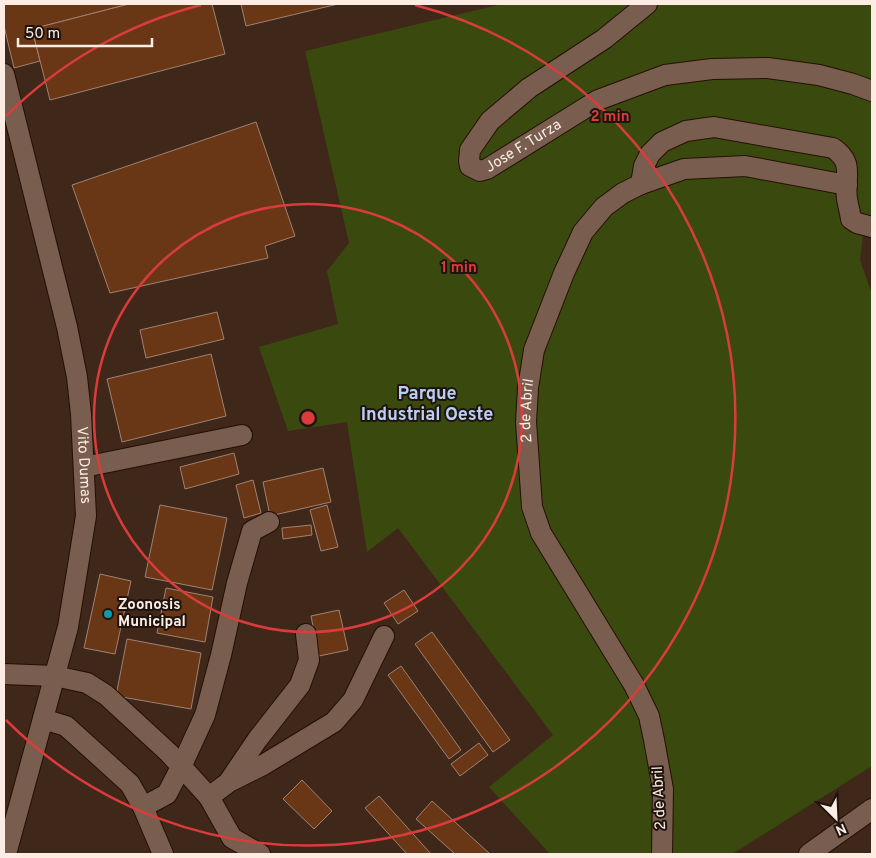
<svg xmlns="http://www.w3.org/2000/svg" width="876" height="858" viewBox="0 0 876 858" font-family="Overpass,sans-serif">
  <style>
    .green { fill: #3a4a0f }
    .building { fill: #6a3716; stroke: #9f8273 }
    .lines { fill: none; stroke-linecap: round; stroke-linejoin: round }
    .minor-casing { stroke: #250f04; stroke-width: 22 }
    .minor { stroke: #795e4f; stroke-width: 20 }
    .ring { fill: none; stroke: #da3c3b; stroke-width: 2.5 }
    .culture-dot { fill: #0f9aa8; stroke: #1e130d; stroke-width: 2 }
    .labels { text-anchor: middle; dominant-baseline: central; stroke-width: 4; stroke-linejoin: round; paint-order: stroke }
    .street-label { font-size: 15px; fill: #fcece3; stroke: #1e130d }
    .poi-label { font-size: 15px; font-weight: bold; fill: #fcece3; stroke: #1e130d; text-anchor: start }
    .quarter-label { font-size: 18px; font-weight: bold; fill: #b9cff7; stroke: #1e130d }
    .centre { fill: #da3c3b; stroke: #1e130d; stroke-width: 2.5 }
    .ring-label { font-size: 15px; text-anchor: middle; font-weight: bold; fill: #da3c3b; stroke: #1e130d; stroke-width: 4; stroke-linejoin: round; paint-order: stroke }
  </style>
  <rect width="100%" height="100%" fill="#3f271a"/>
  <path class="green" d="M502 4H872V218H865L860 260 872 294V766L732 854H550L489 787 553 735 398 528 367 552 347 422 288 431 259 347 338 324 327 271 349 243 305 51Z"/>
  <g class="building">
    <path d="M4 4H129L32 29 40 61 14 68 4 26Z"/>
    <path d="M129 4H212L225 54 50 100 32 29Z"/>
    <path d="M241 4H338L246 26Z"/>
    <path d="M256 122 295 236 265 246 268 258 110 293 72 185Z"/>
    <path d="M217 312 224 339 146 358 140 330Z"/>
    <path d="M211 354 226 416 122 442 107 379Z"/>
    <path d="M234 453 239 474 185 489 180 467Z"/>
    <path d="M323 468 331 502 270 516 263 482Z"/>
    <path d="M253 480 261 513 244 518 236 485Z"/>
    <path d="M160 505 227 518 212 590 145 577Z"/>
    <path d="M327 505 338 547 321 551 310 510Z"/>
    <path d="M311 525 312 535 283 539 282 528Z"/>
    <path d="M100 574 131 581 115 654 84 648Z"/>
    <path d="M166 588 213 597 205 642 157 633Z"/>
    <path d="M404 590 418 611 398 624 384 603Z"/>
    <path d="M339 610 348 650 319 656 311 616Z"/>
    <path d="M432 632 510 740 493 752 415 644Z"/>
    <path d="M127 639 201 653 191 709 116 696Z"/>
    <path d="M401 666 461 750 449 759 388 675Z"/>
    <path d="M479 743 488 755 460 776 451 764Z"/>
    <path d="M302 780 332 811 314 829 283 799Z"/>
    <path d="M379 796 431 854H407L365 808Z"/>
    <path d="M432 801 490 854H455L416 819Z"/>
  </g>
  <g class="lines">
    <g class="minor-casing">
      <g id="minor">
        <path id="s1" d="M647 4 604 39 529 88 490 121 470 150 469 161 470 166 480 171 487 169 598 100 665 75 712 69 768 68 819 75 853 84 872 91"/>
        <path id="s2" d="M4 74 67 327 77 377 81 414 86 516 68 627 6 854"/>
        <path d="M641 184 644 166 650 154 662 142 686 131 714 127 833 148C855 163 844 177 847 199 848 205 850 212 851 219L857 223 872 227"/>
        <path d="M84 467 242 435"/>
        <path d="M4 674 55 676 87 683 106 695 169 753 209 797 229 782 263 765 334 722 353 700 384 636"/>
        <path d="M43 719 66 726 130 784 143 807 163 854"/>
        <path d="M230 780 257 740 300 685 309 660 306 634"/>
        <path d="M209 797 232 838 260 854"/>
        <path d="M143 807 167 794 181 767 205 715 221 655 237 583 252 531 269 522"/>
        <path id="s3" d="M662 854 663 789 654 740 649 716 634 685 541 533 532 507 526 422 528 388 534 350 564 273 583 232 604 207 623 193 641 184 684 169 745 166 847 185"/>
        <path d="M809 854 872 809"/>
      </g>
    </g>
    <use href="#minor" class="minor"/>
  </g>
  <g class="ring">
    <circle cx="308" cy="418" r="214"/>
    <path d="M6 116A427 427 0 0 1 201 5M415 5A427 427 0 1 1 6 720"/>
  </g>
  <circle class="culture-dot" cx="108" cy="614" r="5"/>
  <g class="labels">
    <g class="street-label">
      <text stroke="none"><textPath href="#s1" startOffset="309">Jose F. Turza</textPath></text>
      <text stroke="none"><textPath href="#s3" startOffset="476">2 de Abril</textPath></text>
      <text stroke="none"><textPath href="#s2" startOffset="400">Vito Dumas</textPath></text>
      <text transform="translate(660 798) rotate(-93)">2 de Abril</text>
    </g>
    <g class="poi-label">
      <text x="118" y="605">Zoonosis<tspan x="118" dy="17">Municipal</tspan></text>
    </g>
    <g class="quarter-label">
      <text x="427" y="394">Parque<tspan x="427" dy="21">Industrial Oeste</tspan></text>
    </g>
  </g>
  <circle cx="308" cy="418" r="8" class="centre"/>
  <g class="ring-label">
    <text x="610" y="121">2 min</text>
    <text x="459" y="272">1 min</text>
  </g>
  <rect width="876" height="858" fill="none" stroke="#fcece3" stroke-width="10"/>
  <g transform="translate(836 818) rotate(156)" stroke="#1e130d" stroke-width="4" paint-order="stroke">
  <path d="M0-4L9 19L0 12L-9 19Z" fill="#fcece3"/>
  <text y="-8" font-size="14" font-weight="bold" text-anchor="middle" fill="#fcece3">N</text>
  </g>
  <path d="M18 38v8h134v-8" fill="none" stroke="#fcece3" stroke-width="2.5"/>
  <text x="25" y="38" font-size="15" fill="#fcece3" stroke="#1e130d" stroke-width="4" paint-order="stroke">50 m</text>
</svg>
